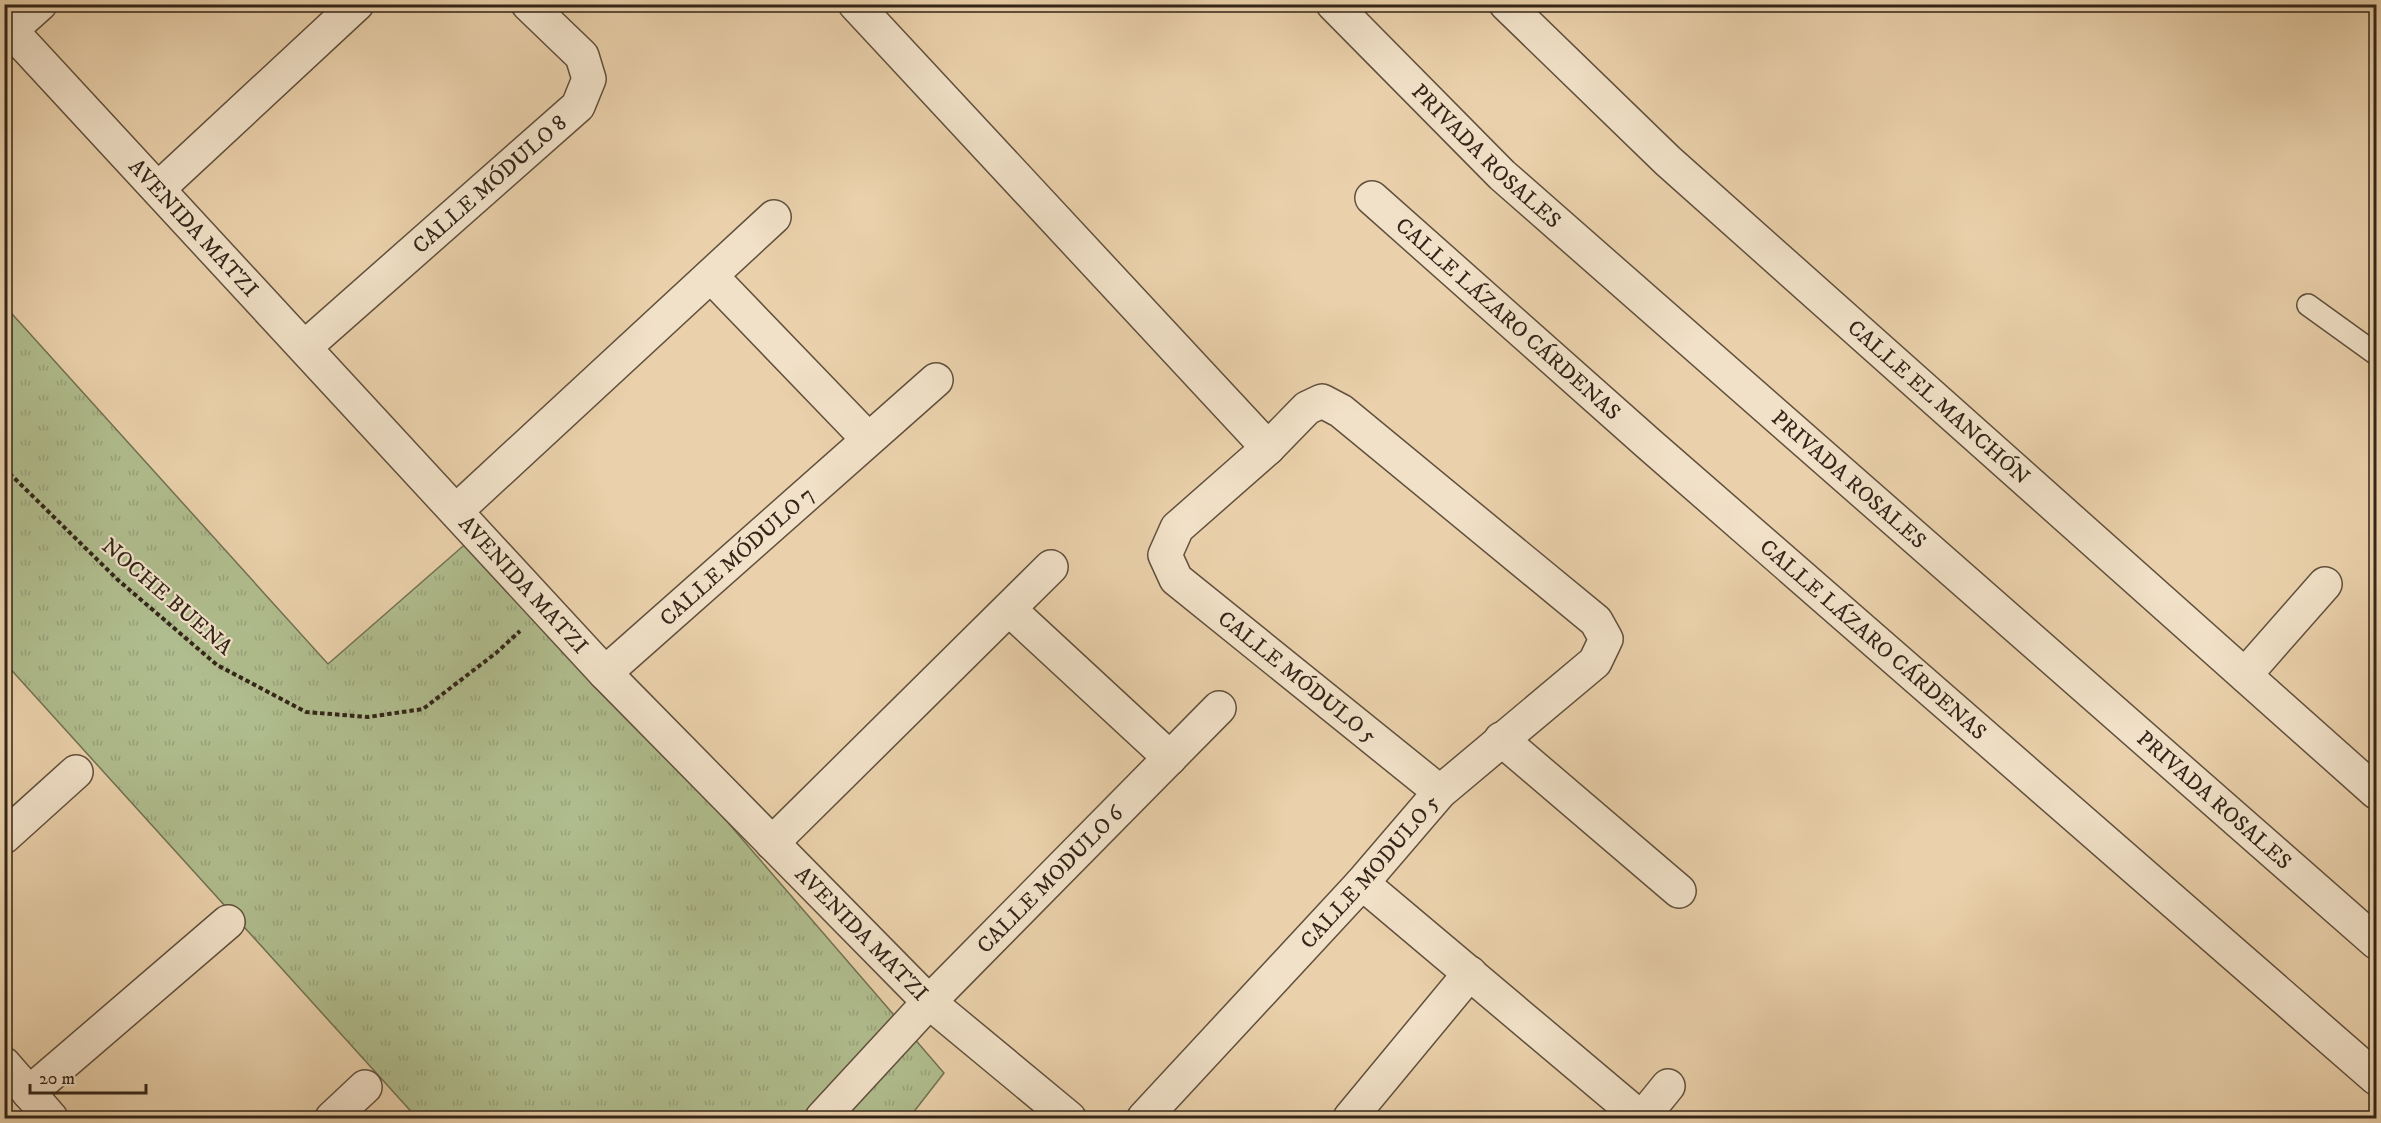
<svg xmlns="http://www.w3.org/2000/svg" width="2381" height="1123" viewBox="0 0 2381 1123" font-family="'IM FELL DW Pica',serif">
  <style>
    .grass { fill: url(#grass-tufts); stroke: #727153; stroke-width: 1.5 }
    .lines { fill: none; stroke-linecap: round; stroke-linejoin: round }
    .lane-casing { stroke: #61503d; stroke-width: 24 }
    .street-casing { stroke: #61503d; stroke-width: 36 }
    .path { stroke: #332518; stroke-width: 4; stroke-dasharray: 4.5 3; stroke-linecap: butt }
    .lane { stroke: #f1e1c8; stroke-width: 21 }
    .street { stroke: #f1e1c8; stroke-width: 33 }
    .labels { text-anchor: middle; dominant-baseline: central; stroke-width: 4.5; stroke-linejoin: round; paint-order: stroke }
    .street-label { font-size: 22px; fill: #332518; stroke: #f1e1c8 }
  </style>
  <defs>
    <pattern id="grass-tufts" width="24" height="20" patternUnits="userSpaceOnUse" patternTransform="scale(1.5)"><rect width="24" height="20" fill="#b0bd8e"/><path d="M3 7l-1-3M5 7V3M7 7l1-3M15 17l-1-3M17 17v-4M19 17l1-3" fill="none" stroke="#98a27a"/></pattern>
  </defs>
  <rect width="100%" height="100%" fill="#ead1ab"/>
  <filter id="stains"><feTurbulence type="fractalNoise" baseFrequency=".00333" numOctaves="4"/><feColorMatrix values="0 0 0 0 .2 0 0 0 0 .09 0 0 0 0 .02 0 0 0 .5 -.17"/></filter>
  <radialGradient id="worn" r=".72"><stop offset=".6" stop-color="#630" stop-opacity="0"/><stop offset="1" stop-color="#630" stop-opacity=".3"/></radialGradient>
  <path class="grass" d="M4 305 328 664 478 533 944 1073 909 1118H417L5 663Z"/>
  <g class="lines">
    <g class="lane-casing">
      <path id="lane" d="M2308 305 2376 354"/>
    </g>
    <g class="street-casing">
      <g id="street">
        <path d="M855 4 1268 448"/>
        <path id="s1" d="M1333 4 1502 175 2376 942"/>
        <path id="s2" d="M1506 4 1668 161 2376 792"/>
        <path id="s3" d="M4 23 605 673 929 1002 1069 1118"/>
        <path d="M11 30 40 4"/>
        <path d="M158 189 357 4"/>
        <path id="s4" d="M1372 198 1649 444 2376 1078"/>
        <path d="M711 276 868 439"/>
        <path id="s5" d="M305 347 578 106 589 79 582 56 528 4"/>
        <path d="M456 511 774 217"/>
        <path d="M1009 609 1170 758"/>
        <path id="s6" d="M605 673 936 380"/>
        <path d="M2245 675 2325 584"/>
        <path d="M1501 739 1679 891"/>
        <path d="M4 837 76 772"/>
        <path d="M772 843 1051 567"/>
        <path d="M1362 883 1641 1118"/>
        <path d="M4 1064 51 1118"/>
        <path d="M29 1093 228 922"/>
        <path d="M332 1118 365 1087"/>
        <path id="s7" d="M822 1118 929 1002 1219 708"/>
        <path id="s8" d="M1144 1118 1362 883 1440 792 1595 662 1606 639 1596 621 1341 411 1322 401 1307 408 1268 448 1177 528 1165 555 1176 579 1440 792"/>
        <path d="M1350 1118 1470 973"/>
        <path d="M1642 1118 1668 1086"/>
      </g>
    </g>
    <path class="path" d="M4 468 118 580 217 665 306 712 368 717 423 709 496 653 520 631"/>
    <use href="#lane" class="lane"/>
    <use href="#street" class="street"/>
  </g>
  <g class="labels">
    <g class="street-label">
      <text stroke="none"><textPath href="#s1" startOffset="216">PRIVADA ROSALES</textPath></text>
      <text stroke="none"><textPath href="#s5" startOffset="246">CALLE MÓDULO 8</textPath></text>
      <text stroke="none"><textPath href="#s3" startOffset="279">AVENIDA MATZI</textPath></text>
      <text stroke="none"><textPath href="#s4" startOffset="182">CALLE LÁZARO CÁRDENAS</textPath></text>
      <text stroke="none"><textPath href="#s2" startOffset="588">CALLE EL MANCHÓN</textPath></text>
      <text stroke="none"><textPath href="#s1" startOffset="702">PRIVADA ROSALES</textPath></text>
      <text stroke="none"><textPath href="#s6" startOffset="176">CALLE MÓDULO 7</textPath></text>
      <text stroke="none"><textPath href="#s3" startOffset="765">AVENIDA MATZI</textPath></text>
      <text transform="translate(167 597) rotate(41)">NOCHE BUENA</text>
      <text stroke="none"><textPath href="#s4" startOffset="668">CALLE LÁZARO CÁRDENAS</textPath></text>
      <text stroke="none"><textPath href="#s8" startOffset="1446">CALLE MÓDULO 5</textPath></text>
      <text stroke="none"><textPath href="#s1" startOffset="1188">PRIVADA ROSALES</textPath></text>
      <text stroke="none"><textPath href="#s8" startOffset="334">CALLE MODULO 5</textPath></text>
      <text stroke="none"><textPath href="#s7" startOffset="330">CALLE MODULO 6</textPath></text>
      <text stroke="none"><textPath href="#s3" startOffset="1251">AVENIDA MATZI</textPath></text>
    </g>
  </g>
  <rect width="2381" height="1123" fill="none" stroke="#ead1ab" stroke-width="24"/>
  <rect x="6" y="6" width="2369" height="1111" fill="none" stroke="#332518" stroke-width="3"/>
  <rect x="12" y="12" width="2357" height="1099" fill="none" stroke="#332518" stroke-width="1.5"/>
  <path d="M30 1084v9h116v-9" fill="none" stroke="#332518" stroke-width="3"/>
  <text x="39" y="1084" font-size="18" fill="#332518" stroke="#f1e1c8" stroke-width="4.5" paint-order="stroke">20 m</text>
  <rect width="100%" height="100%" filter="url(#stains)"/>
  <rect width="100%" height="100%" fill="url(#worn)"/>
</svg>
